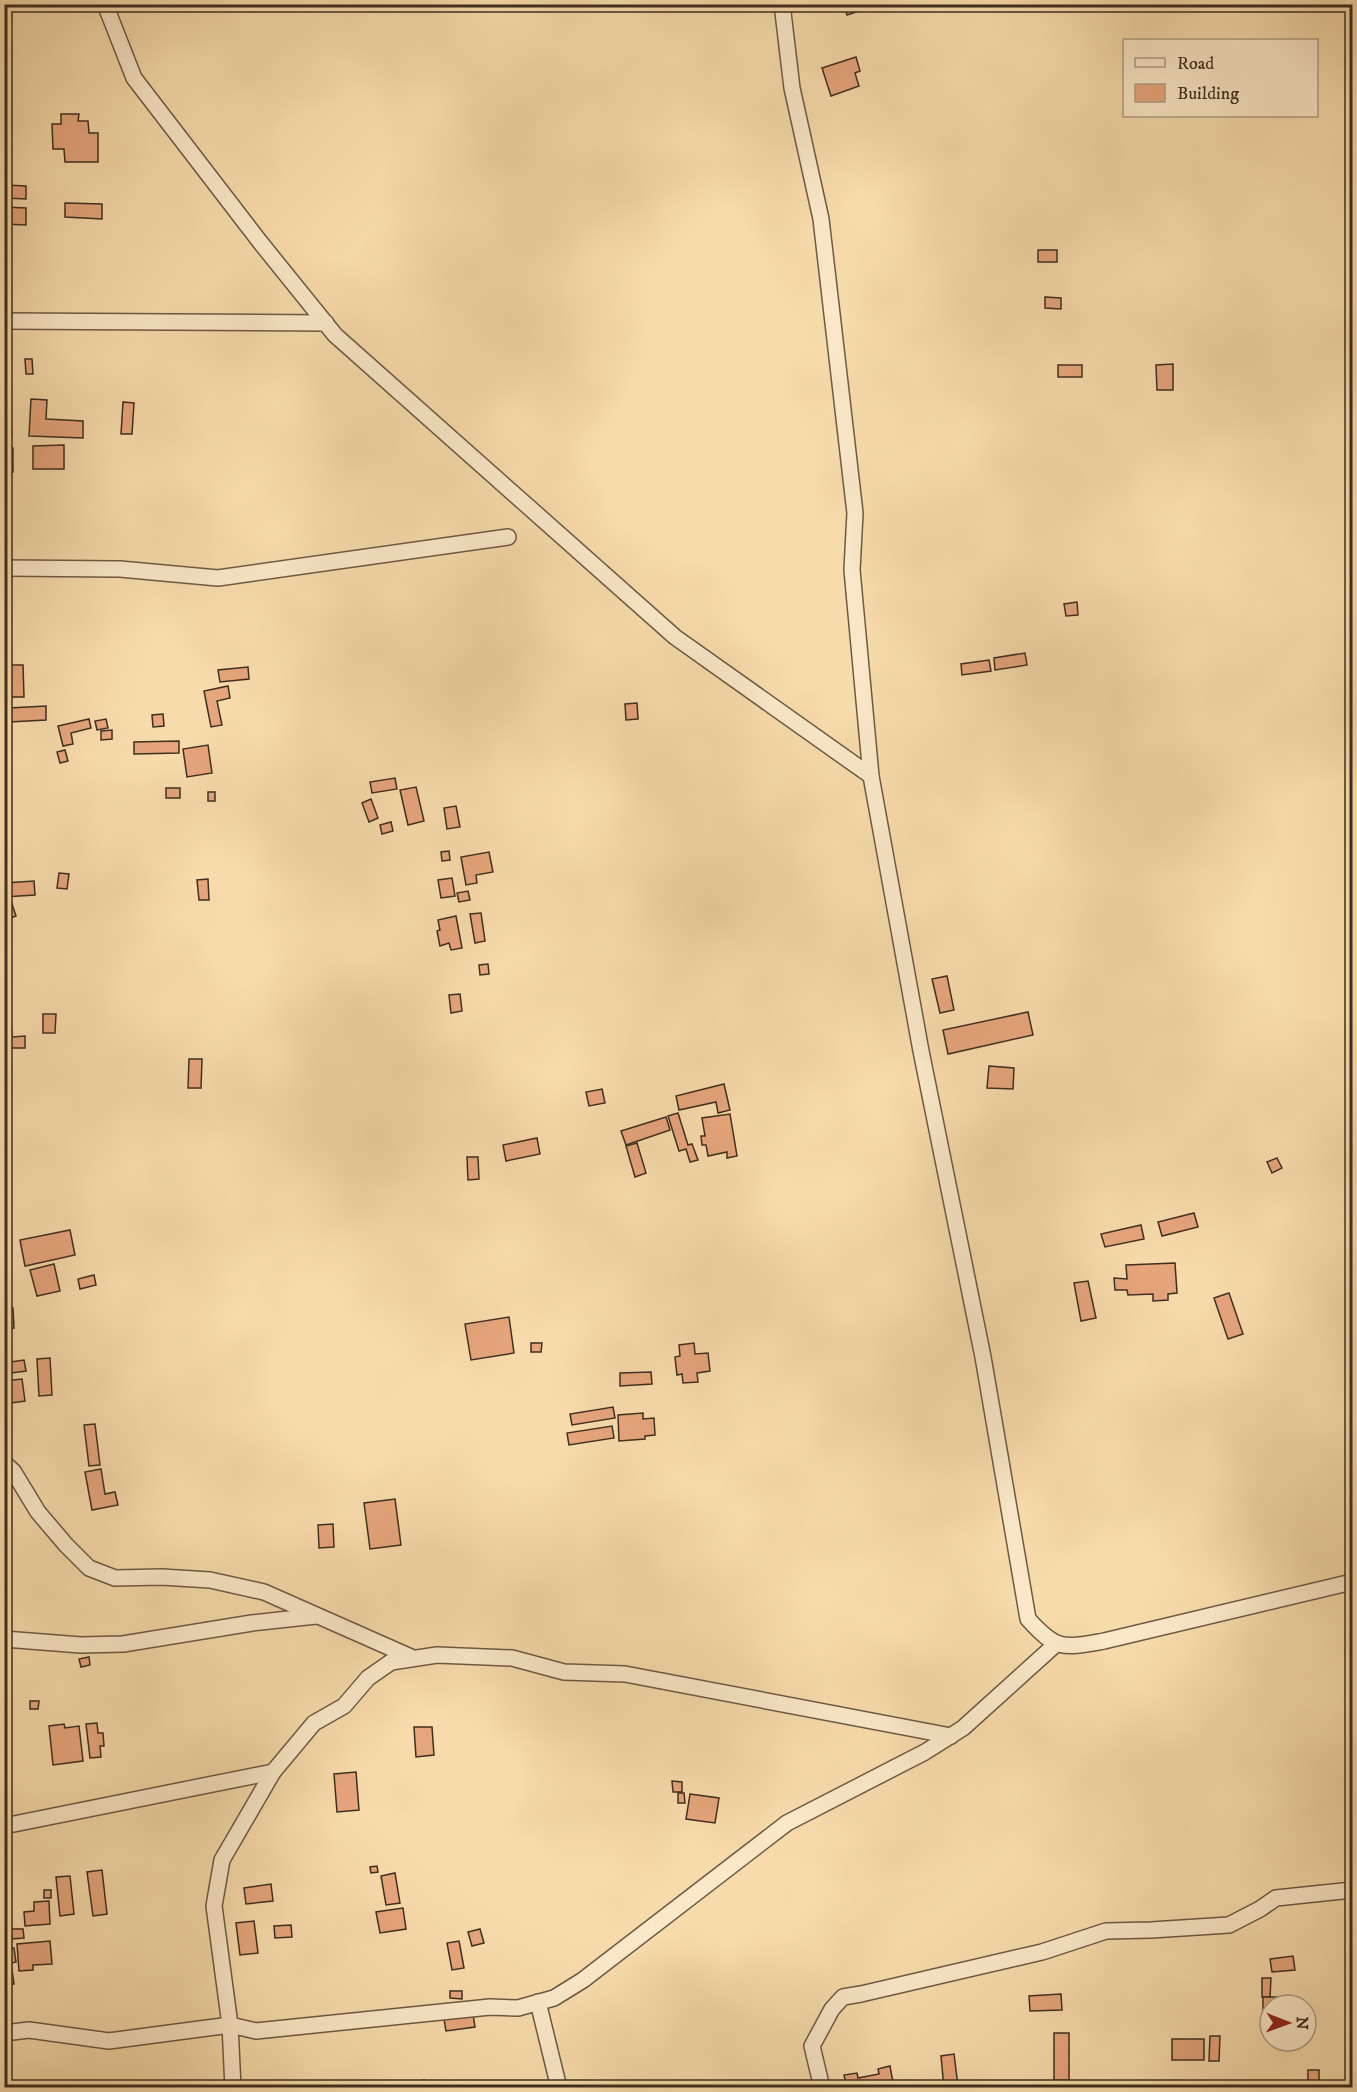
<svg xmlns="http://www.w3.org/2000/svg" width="1357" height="2092" viewBox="0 0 1357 2092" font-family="'IM FELL DW Pica',serif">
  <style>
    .building { fill: #e7a57c; stroke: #3e2f21; stroke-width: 1.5 }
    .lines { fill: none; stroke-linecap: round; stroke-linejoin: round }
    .minor-casing { stroke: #6c5a44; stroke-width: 18 }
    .minor { stroke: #fae8c8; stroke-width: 15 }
  </style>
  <rect width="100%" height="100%" fill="#f8dbab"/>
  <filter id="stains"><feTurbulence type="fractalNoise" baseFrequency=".00333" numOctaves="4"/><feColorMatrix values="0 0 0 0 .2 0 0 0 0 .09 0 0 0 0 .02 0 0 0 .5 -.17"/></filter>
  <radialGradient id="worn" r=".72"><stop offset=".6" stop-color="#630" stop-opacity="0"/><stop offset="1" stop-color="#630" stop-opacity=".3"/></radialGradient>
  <g class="building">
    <path d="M848 4H863L865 9 847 15 844 6Z"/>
    <path d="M856 57 860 71 855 73 859 86 831 96 822 68Z"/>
    <path d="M61 114H79L78 121H88L89 133H98V162H65L64 149H53L52 124H61Z"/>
    <path d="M4 185 26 186V199L4 198Z"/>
    <path d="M65 203 102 204V219L65 217Z"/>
    <path d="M4 207 26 208V225L4 224Z"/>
    <rect x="1038" y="250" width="19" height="12"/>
    <path d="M1045 297 1061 298V309L1045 308Z"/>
    <path d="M25 359H32L33 374H26Z"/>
    <rect x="4" y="364" width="5" height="46"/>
    <path d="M1173 364V390H1157L1156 365Z"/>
    <rect x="1058" y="365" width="24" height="12"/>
    <path d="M31 399 47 400 46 419 83 421V438L29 436Z"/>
    <path d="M123 402 134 403 132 434H121Z"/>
    <path d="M4 423H11L12 436H4Z"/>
    <path d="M64 445V469H33V446Z"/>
    <path d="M4 448H13V472L4 473Z"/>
    <path d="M1077 602 1078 615 1066 616 1064 604Z"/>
    <path d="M1025 653 1027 665 995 670 994 658Z"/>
    <path d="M989 660 991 671 962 675 961 664Z"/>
    <path d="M7 665H23L24 697H4V667H7Z"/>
    <path d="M248 667 249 679 220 682 218 670Z"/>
    <path d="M228 686 230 698 217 701 222 725 211 727 204 691Z"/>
    <path d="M637 703 638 719 626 720 625 704Z"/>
    <path d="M46 706V720L9 722V708Z"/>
    <path d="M163 714 164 726 153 727 152 715Z"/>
    <path d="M89 719 91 728 71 733 73 744 63 746 58 726Z"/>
    <path d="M106 719 108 728 97 730 95 721Z"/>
    <path d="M112 730V739L101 740V731Z"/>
    <path d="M179 741V753L134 754V742Z"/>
    <path d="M208 745 212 773 187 777 183 749Z"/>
    <path d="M65 750 68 761 60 763 57 752Z"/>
    <path d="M395 778 397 789 372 793 370 782Z"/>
    <path d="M416 787 424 821 408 825 400 790Z"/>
    <rect x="166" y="788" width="14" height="10"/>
    <rect x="208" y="792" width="7" height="9"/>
    <path d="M371 799 378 818 369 822 362 803Z"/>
    <path d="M456 806 460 827 447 829 444 808Z"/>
    <path d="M391 822 393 831 382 834 380 825Z"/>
    <path d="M449 851 450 860 442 861 441 852Z"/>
    <path d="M489 852 493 872 476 875 477 883 466 885 461 857Z"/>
    <path d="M59 873 69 874 67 889 57 888Z"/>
    <path d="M452 878 455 896 441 898 438 880Z"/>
    <path d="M208 879 209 900H199L197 880Z"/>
    <path d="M34 881 35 895 4 897V883Z"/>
    <path d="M468 891 470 900 459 902 457 893Z"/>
    <path d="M11 901 16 916 4 920V903Z"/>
    <path d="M481 913 485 941 475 943 470 914Z"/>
    <path d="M456 916 462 948 451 950 449 943 440 946 437 931 440 930 438 920Z"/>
    <path d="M488 964 489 974 480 975 479 965Z"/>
    <path d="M947 976 954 1010 940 1013 932 979Z"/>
    <path d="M460 994 462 1011 451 1013 449 995Z"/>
    <path d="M1028 1012 1033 1035 948 1054 943 1030Z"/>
    <path d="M43 1014H56L55 1033H43Z"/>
    <path d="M4 1019H11L12 1037 25 1036V1048H4Z"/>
    <path d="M189 1059H202L201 1088H188Z"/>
    <path d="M989 1066 1014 1068 1013 1089 987 1088Z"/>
    <path d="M724 1084 730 1110 718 1113 716 1102 679 1110 676 1096Z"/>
    <path d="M602 1089 605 1103 589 1106 586 1092Z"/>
    <path d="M678 1113 688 1145 692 1144 698 1160 690 1162 686 1149 679 1151 668 1116Z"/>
    <path d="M730 1114 737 1156 727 1158V1152L708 1156 706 1145H702L701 1136H705L702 1118Z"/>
    <path d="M666 1117 670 1130 626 1145 621 1131Z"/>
    <path d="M537 1138 540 1154 506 1161 503 1145Z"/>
    <path d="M637 1143 646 1173 635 1177 626 1146Z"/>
    <path d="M467 1157H478L479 1179 468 1180Z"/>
    <path d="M1277 1158 1282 1168 1272 1173 1267 1162Z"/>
    <path d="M1194 1213 1198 1227 1162 1236 1158 1222Z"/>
    <path d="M1141 1225 1144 1239 1105 1247 1101 1234Z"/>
    <path d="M70 1230 75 1255 25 1266 20 1240Z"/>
    <path d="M1175 1263 1177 1293 1168 1294V1300L1153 1301V1294L1128 1295 1127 1290H1115L1114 1278 1127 1279 1126 1265Z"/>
    <path d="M54 1264 60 1291 37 1296 30 1270Z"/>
    <path d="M94 1275 96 1285 80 1289 78 1279Z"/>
    <path d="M1088 1281 1096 1318 1081 1321 1074 1283Z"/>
    <path d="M1229 1293 1243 1334 1228 1339 1214 1298Z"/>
    <path d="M13 1308 14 1328 4 1329V1309Z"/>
    <path d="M509 1317 514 1353 471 1360 465 1324Z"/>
    <path d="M531 1343H542L541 1352H531Z"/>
    <path d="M694 1343 695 1354 708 1353 710 1371 697 1373 698 1382 683 1383 682 1374 677 1375 675 1357 680 1356 679 1345Z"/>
    <path d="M50 1358 52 1395 39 1396 37 1359Z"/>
    <path d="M24 1360 26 1371 4 1374V1363Z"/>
    <path d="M651 1372 652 1384 620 1386V1373Z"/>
    <path d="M22 1379 25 1401 4 1404V1381Z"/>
    <path d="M613 1407 615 1418 572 1425 570 1414Z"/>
    <path d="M643 1413V1419L654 1418 655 1435 645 1436V1439L619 1441 618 1415Z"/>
    <path d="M95 1424 100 1465 89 1466 84 1425Z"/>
    <path d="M612 1426 614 1438 569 1445 567 1433Z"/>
    <path d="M101 1469 105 1494 115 1492 118 1505 92 1510 85 1472Z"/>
    <path d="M395 1499 401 1545 370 1549 364 1503Z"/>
    <path d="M333 1524 334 1547 319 1548 318 1525Z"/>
    <path d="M89 1657 90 1665 81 1667 79 1659Z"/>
    <path d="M30 1701H39L38 1709H30Z"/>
    <path d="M97 1723 98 1733H103L104 1746H100L101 1757 90 1758 86 1724Z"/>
    <path d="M64 1724 65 1728 79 1726 83 1761 53 1765 49 1726Z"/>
    <path d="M414 1727H432L434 1755 416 1757Z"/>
    <path d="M356 1772 359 1810 337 1812 334 1774Z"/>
    <path d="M672 1781 682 1782V1792H673Z"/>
    <path d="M678 1793H684L685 1803H678Z"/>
    <path d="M690 1794 719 1798 715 1823 686 1819Z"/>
    <path d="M377 1866 378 1872 371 1873 370 1867Z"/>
    <path d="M102 1870 107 1914 93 1916 87 1872Z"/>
    <path d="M395 1873 400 1903 386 1905 381 1876Z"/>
    <path d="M70 1876 74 1914 60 1916 56 1877Z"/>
    <path d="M271 1884 273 1901 246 1904 244 1888Z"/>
    <rect x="44" y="1890" width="7" height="8"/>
    <path d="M49 1901 50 1924 25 1926 24 1912 34 1911V1902Z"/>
    <path d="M9 1904 11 1925 4 1926V1905Z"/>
    <path d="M403 1908 406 1929 380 1933 376 1912Z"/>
    <path d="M254 1921 258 1953 240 1955 236 1923Z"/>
    <path d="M291 1925 292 1937 275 1938 274 1926Z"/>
    <path d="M11 1929H23L24 1938 12 1939Z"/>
    <path d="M480 1929 484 1943 472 1946 468 1932Z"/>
    <path d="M50 1941 52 1964 33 1965V1970L19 1971 17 1944Z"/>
    <path d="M459 1941 464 1968 452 1970 447 1943Z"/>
    <path d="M14 1948 16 1962 11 1963 14 1984 4 1986V1949Z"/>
    <path d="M1293 1956 1295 1970 1272 1972 1270 1959Z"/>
    <path d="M1262 1978H1271L1270 1997H1262Z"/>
    <path d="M450 1991H462V1999L450 1998Z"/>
    <path d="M1061 1994 1062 2010 1030 2011 1029 1996Z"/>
    <path d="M1263 1997H1285V2005H1270V2010H1263Z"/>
    <path d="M473 2014 475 2027 446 2031 444 2019Z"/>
    <rect x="1054" y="2033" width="15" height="47"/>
    <path d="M1210 2036H1220L1219 2061H1209Z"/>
    <rect x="1172" y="2039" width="32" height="21"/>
    <path d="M954 2054 958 2086 944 2088 941 2056Z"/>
    <path d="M890 2066 894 2088H847L844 2075 857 2073 858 2078 879 2074 878 2069Z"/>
    <rect x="1308" y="2070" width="11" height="13"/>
    <path d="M424 2080 426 2088H410L409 2085Z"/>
    <path d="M707 2082 708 2088H696L695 2084Z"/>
  </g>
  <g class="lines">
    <g class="minor-casing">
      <g id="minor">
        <path d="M105 4 134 78 260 242 335 335 675 637 871 776"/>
        <path d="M782 4 792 88 821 219 855 513 852 570 871 776 921 1051 983 1357 1028 1619C1057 1651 1063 1648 1104 1641L1352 1582"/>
        <path d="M4 321 326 323"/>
        <path d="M4 568 120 569 218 578 508 537"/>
        <path d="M4 1463 13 1471 38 1512 66 1545 89 1568 115 1578 162 1577 210 1580 264 1592 411 1657"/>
        <path d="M4 1639 81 1645 123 1644 252 1623 316 1616"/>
        <path d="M4 1826 273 1772"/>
        <path d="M538 2002 559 2088"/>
        <path d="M4 2033 29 2030 109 2041 230 2025 256 2031 490 2007 518 2008 554 1998 583 1980 787 1823 925 1752 963 1728 1056 1644"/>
        <path d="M233 2088 230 2025 214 1906 222 1860 273 1772 314 1723 344 1706 368 1678 391 1662 437 1655 512 1658 564 1672 625 1674 951 1736"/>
        <path d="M822 2088 812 2046 832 2009 843 1997 861 1994 1042 1952 1106 1931 1151 1930 1229 1925 1260 1909 1276 1898 1352 1890"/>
      </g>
    </g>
    <use href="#minor" class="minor"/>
  </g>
  <rect width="1357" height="2092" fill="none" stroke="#f8dbab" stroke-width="24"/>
  <rect x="6" y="6" width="1345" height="2080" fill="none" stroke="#3e2f21" stroke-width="3"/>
  <rect x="12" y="12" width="1333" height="2068" fill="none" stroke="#3e2f21" stroke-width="1.5"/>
  <rect x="1123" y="39" width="195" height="78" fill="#fae8c8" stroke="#af9e85" stroke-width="1.5"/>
  <rect x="1135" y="58" width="30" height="9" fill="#fae8c8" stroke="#af9e85" stroke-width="1.5"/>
  <text x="1177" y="69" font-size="18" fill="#3e2f21">Road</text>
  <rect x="1135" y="84" width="30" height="18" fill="#e7a57c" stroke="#af9e85" stroke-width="1.5"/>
  <text x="1177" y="99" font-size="18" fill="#3e2f21">Building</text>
  <g transform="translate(1288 2023) rotate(91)"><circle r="28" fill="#fae8c8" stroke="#af9e85" stroke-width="1.5"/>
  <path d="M0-4.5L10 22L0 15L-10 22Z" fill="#8f2418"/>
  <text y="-9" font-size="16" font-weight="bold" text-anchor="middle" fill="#3e2f21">N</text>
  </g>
  <rect width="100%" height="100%" filter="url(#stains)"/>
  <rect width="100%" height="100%" fill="url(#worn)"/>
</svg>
